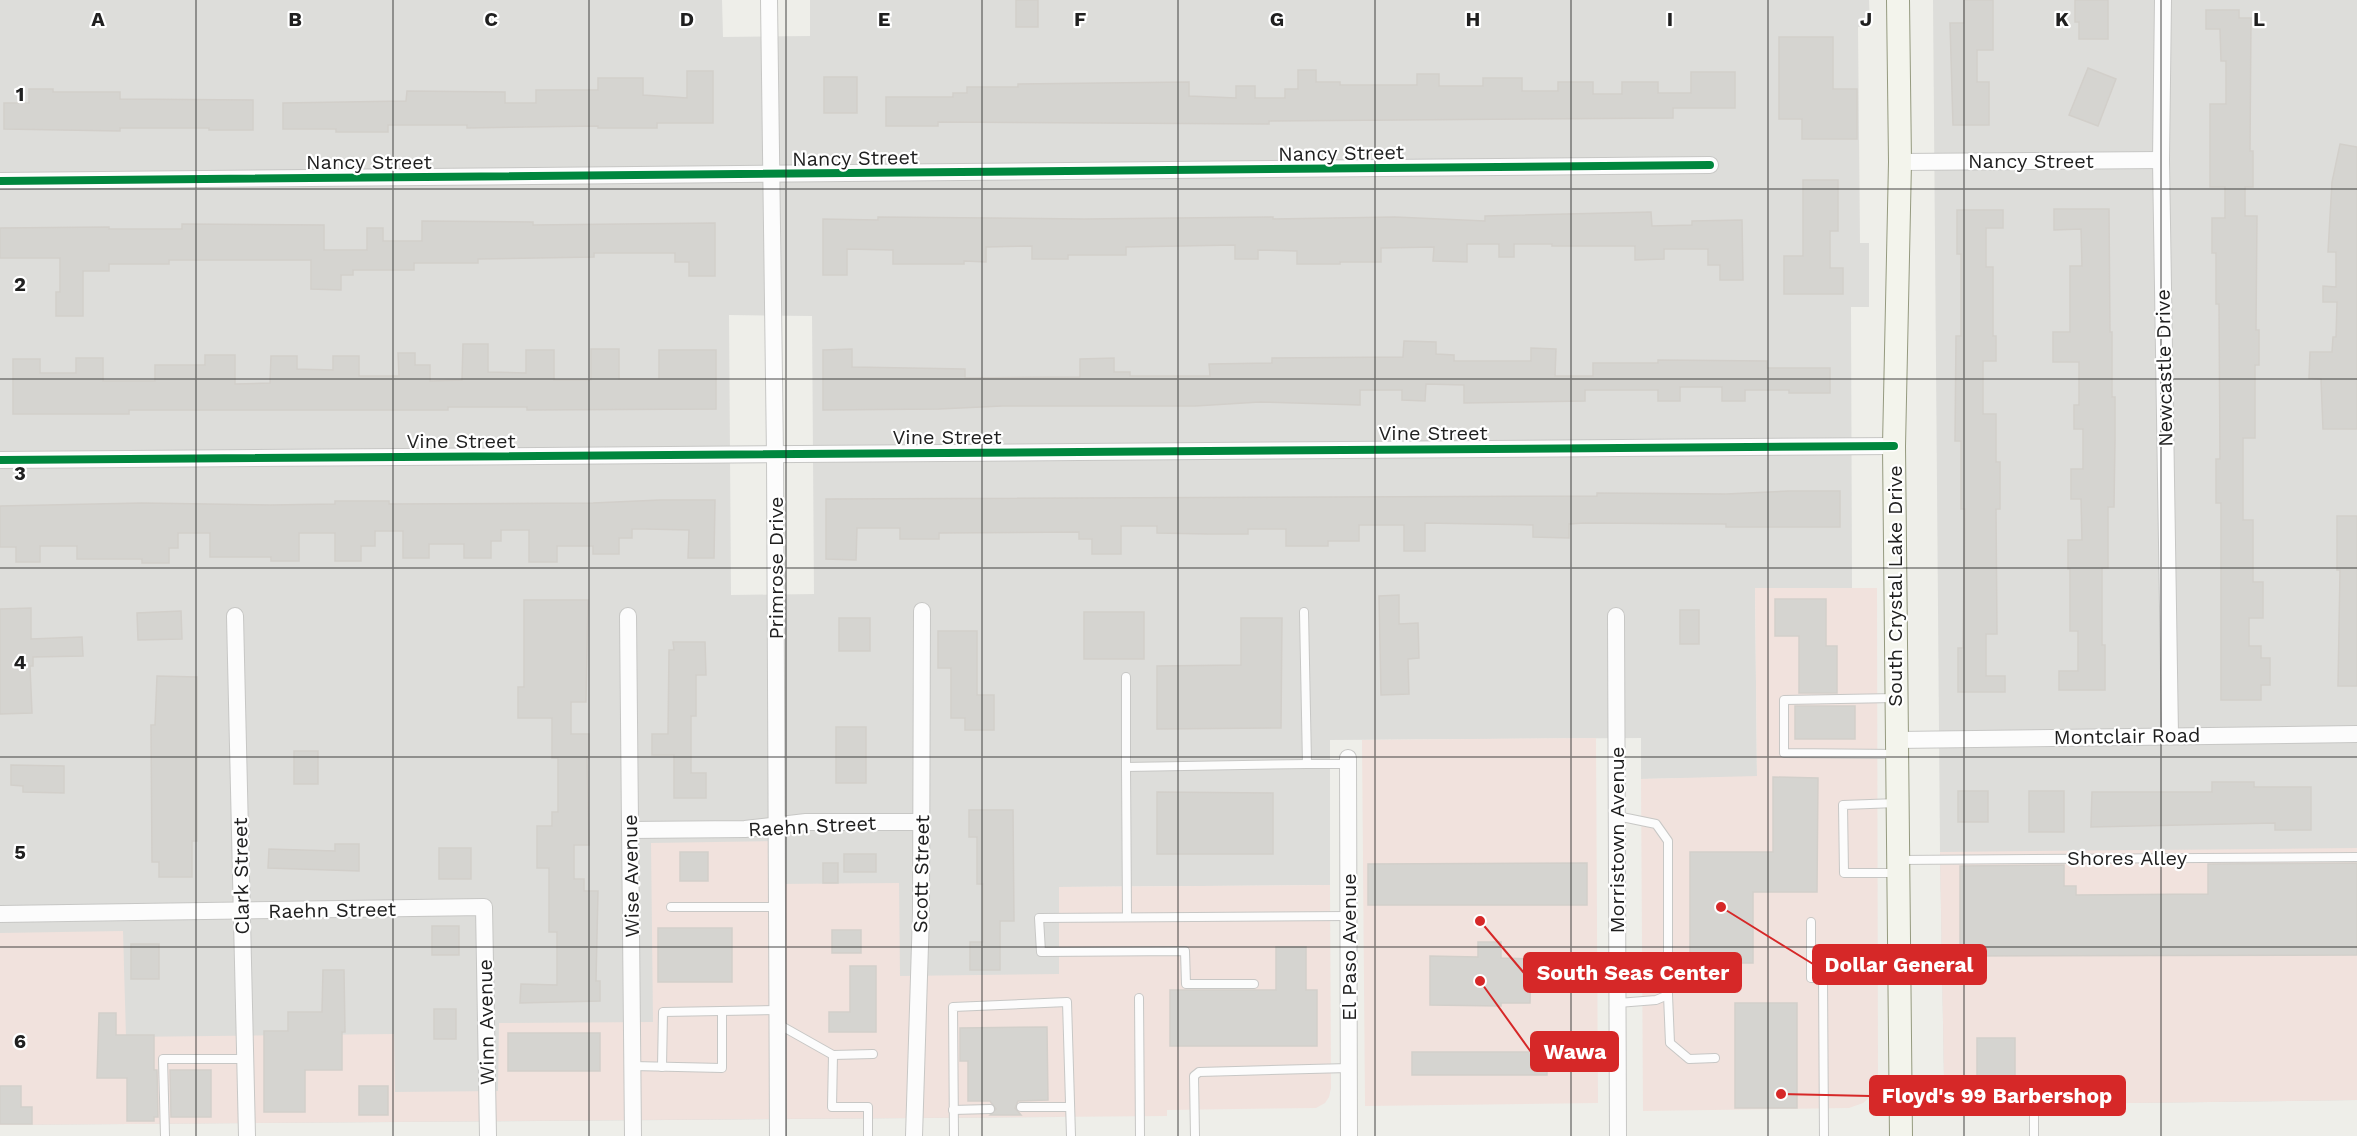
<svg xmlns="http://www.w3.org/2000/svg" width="2357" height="1136" viewBox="0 0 2357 1136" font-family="'Work Sans',sans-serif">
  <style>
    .residential { fill: #ddddda; fill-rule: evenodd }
    .commercial { fill: #f1e2dd }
    .building { fill: #d5d4d0; stroke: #d2cfca; stroke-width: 1.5 }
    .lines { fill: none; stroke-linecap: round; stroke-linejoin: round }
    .lane-casing { stroke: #c7c7c5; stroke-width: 10 }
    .street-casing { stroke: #c7c7c5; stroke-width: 18 }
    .secondary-casing { stroke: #959a7f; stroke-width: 24 }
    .lane { stroke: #fcfcfc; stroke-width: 8 }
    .street { stroke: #fcfcfc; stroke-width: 16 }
    .secondary { stroke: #f3f4ec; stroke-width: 22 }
    .cycleway-casing { stroke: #fff; stroke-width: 11 }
    .cycleway { stroke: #00873e; stroke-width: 8 }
    .grid { fill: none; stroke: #202020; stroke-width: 1.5; stroke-opacity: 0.55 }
    .labels { text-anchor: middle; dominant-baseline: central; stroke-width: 4.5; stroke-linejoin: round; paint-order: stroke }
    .street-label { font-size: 20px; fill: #202020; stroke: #fff }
    .grid-label { font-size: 20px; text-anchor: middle; font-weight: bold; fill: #202020; stroke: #fff; stroke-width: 4.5; stroke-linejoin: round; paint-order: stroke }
    .leader { fill: none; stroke: #d62828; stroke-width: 2 }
    .callout-dot { fill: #d62828; stroke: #fff; stroke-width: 2 }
    .callout { fill: #d62828; stroke: #d62828; stroke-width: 2 }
    .callout-label { font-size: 21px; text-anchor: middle; font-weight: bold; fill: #fff }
  </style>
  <rect width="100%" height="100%" fill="#eeeee9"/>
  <g class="residential">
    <path d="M0 0H722L723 37 810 36V0H1869L1870 26 1858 27 1860 243H1869V307H1851L1852 588 1755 589 1757 777 1641 779V738L1330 740V885L1059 887 1060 1117 0 1125ZM729 315 812 316 814 594 731 595Z"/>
    <path d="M1933 0H2357V1100L1970 1105 1959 1101 1946 1088 1944 1079 1940 852Z"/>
  </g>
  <g class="commercial">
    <path d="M1755 588H1877L1878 1078 1875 1091 1870 1097 1863 1103 1849 1108 1643 1111 1641 779 1757 776Z"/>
    <path d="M1596 738 1598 1103 1365 1106 1362 740Z"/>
    <path d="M777 841 778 884 899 883 900 976 1059 974V887L1330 885 1331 1088 1329 1097 1325 1103 1316 1108 1167 1110V1116L0 1125V933L123 931 126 1037 394 1034 395 1092 498 1091 499 1023 653 1022 651 843Z"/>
    <path d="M2357 848V1100L1970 1105 1959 1101 1946 1088 1944 1079 1940 852Z"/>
  </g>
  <g class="building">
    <rect x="1016" y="0" width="22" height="27"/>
    <path d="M1964 0H1993V50H1977V82H1989V125H1953L1950 23H1964Z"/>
    <path d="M2075 0H2108V39H2079V22H2075Z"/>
    <path d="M2206 10H2239V18H2251L2250 151H2253V187H2245V216H2257L2256 330H2259V365H2255V438H2243V520H2253V582H2263V618H2249V646H2261V658H2270V685H2261V700H2221V503H2216V459H2220L2219 304H2216V253H2212V218H2225V187H2210V104H2226V61H2221L2220 29H2206Z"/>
    <path d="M1779 37H1833V89H1857V139H1802V119H1779Z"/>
    <path d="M2088 68 2116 79 2098 126 2069 115Z"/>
    <path d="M1298 70H1316V82H1340V85H1417V74H1439V86H1483V78H1522V91H1558V82H1593V94H1622V82H1658V93H1691V72H1735V108H1673V118L1269 121V124L938 122V126H886V97H953V93H967V87H1018V84L1189 82V96L1236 98V86H1255V98H1285V89H1298Z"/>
    <path d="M687 71H713V123H657V128H598V126L467 128V125H388V132H336V129H283V103L406 101 407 91 505 92V103H536V90H598V78H643V95L687 98Z"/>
    <rect x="824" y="77" width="33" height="36"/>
    <path d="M29 89H53V92H120V99L253 100V130H209V128H120V131L4 129V103H29Z"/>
    <path d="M2340 144 2357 147V429H2323L2321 379 2309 378 2310 352H2332L2333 337H2336L2337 302H2323V286L2336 287V252H2328L2332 182Z"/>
    <path d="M1803 180H1838V231H1830V268H1843V294H1784V256H1803Z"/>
    <path d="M2054 209H2109L2110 332H2112V397H2115V440L2114 507H2108V568H2102V645H2105V690H2059V671H2078V631H2070V569H2068V540H2082L2081 499H2071V469H2083V429H2074V405H2079V362H2053V332H2070V266H2082L2081 229 2054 230Z"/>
    <path d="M1957 210H2003V228H1986V267H1993V336H1996V361H1983V414H1996V462H2000V509H1996L1997 634H1986V676H2005V692H1958V648H1963L1965 509H1961V441H1955L1956 336H1961V254H1957Z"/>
    <path d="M1651 212 1652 226 1692 225V221L1742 220 1743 280H1720V265H1708V249H1664V259L1635 260V246H1552V244H1514V257H1499V244H1467V262L1433 261 1434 247 1381 248V262H1340V264H1297V251L1258 250V259H1235V245L1126 247V255H1068V259H1032V246L986 247V262L964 261V264H893V250L847 249V275H823V219L878 220V217L1084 219 1273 217V219L1395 217 1485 221V216Z"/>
    <path d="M422 221 533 222V225L715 223V276H689V262H675V253H594V257L478 259V263H414V270H353V275H341V290L311 289V260H169V264H109V271H83V316H56V292H60V258H0V228L109 227V229H182V224L324 225V250H367V228H383V241H422Z"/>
    <path d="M1404 341 1436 342V354L1454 355V361H1531V348L1556 349 1555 376H1593V363H1658V360L1767 361V368H1830V393H1789V390H1745V401H1722V387H1680V401H1658V390H1585V401L1464 403V385L1426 384 1425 401 1402 400V390H1360V405L1260 402 1195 406H1002L939 409 823 410V350L852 349V367L965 369V378L1080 377V359L1114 358V372H1130V376H1210L1209 364 1272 363V358L1403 357Z"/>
    <path d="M463 344H488V372L526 373V350H554V380H591V349H619V379H659V350H716V409L527 410V407H448V410H129V414H13V359H40V373H76V358H103V381H155V365H205V355H235V384L270 383 271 356H297V369L333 370V356H359V376H399L398 353H415V365H430V381L462 380Z"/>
    <path d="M1789 491H1840V527H1726V524L1584 523 1569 524V538L1533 537V525L1425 523V551H1404V525H1359V541H1328V546H1286V529H1248V534H1208L1157 533V526H1121V554H1092V539H1079V532L939 533V539H900V528H857L856 560 826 559V499L1597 496V493L1726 494Z"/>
    <path d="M660 500H715L714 558H688L689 530 646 529H632V538H619V554H593V546H557V562H529V530H501V541H491V558H464V544H429V558H403V531H375V546H361V561H335V533H299V561H271V557H210V533H178V548H169V563H142V559H77V546H40V562H16V547H0V506L142 503 271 505 335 504V501H389V504L593 503Z"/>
    <path d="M2337 516H2357V686H2338L2340 570H2337Z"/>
    <path d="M1399 595V624L1418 623 1419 658 1408 659 1409 694 1381 695 1379 596Z"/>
    <path d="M1775 599H1826V646H1837V693H1799V636H1775Z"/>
    <path d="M524 600H588L586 702H571V734H589V758H587L589 845H574V879H584V891H598L596 981H600V1001L520 1003 521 984 557 985V932H549V868H537V826H552V812H558V758H552V718H518V687H524Z"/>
    <path d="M31 608V639L82 637 83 656 33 657V666H30L32 713 0 714V609Z"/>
    <rect x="1680" y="610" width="19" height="34"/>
    <path d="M181 611 182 639 138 640 137 613Z"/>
    <rect x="1084" y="612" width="60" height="47"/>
    <rect x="839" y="618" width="31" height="33"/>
    <path d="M1241 618H1282L1281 728 1157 729V666L1241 665Z"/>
    <path d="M938 631H977V695H994V730H965V718H951V668H938Z"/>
    <path d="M673 642H705L706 675H696V716H691V773H706V798H674V755H652V734H668L669 650H674Z"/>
    <path d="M157 676 197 677V841H192V877H159V862H152L151 725H155Z"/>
    <rect x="1795" y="706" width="60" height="33"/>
    <rect x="836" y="727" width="30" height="56"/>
    <rect x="294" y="751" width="24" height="33"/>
    <path d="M11 765 64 766V793L23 792V786L11 785Z"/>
    <path d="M1773 777 1818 778 1817 892H1753V963H1690V852H1773Z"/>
    <path d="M2212 782H2254V787H2311V830H2275V823L2091 827 2092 792H2212Z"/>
    <rect x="1958" y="791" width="30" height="31"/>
    <rect x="2029" y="791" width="35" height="41"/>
    <path d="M1157 792 1273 793V854H1157Z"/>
    <path d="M969 810H1013L1014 921H1000V970H970V942H983V884H977V837H969Z"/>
    <path d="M335 844H359V871L268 868 269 849 335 851Z"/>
    <rect x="439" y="848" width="32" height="31"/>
    <rect x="680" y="852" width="28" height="29"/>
    <rect x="844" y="854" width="32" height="18"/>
    <rect x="823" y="863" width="15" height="20"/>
    <path d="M1587 863V905H1368V864Z"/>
    <path d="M2357 863V955L1960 956V866L2064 865V886H2076V895L2208 894V864Z"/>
    <rect x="432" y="926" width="27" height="29"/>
    <rect x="658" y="928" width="74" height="54"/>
    <rect x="832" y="930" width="29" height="23"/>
    <path d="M1478 942H1501V958L1531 959 1530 1003H1501V1006L1430 1005V956L1478 957Z"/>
    <rect x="131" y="944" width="28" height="35"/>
    <path d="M1276 947H1306V990H1317V1046H1170V990H1276Z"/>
    <path d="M850 966H876V1032H829V1012H850Z"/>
    <path d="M323 970H344L345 1032H342V1070H305V1112H264V1031H288V1012H322Z"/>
    <rect x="1735" y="1003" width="62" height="105"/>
    <rect x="434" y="1009" width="22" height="30"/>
    <path d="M99 1013H116V1035H154V1070H157L158 1117H154V1121H127V1078H97Z"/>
    <path d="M1047 1027 1048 1100 1018 1101 1015 1108 1021 1115H990L996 1109 990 1101H968V1061H960V1028Z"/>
    <rect x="508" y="1033" width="92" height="38"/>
    <rect x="1977" y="1038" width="38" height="39"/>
    <rect x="1412" y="1052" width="135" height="23"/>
    <path d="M170 1070H211V1117H171Z"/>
    <path d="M0 1086H21V1107H32V1124H0Z"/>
    <rect x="359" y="1086" width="29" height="29"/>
  </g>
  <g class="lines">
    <g class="lane-casing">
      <g id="lane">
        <path d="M1304 612 1307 764H1348"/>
        <path d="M1126 677V767L1307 764"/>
        <path d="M1896 698 1784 700V753L1897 754"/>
        <path d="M1126 767 1127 917"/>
        <path d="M1617 816 1656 824 1668 841V995L1656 1000 1618 1003"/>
        <path d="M1898 860 2357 857"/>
        <path d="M1897 873H1844L1843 805 1897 803"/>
        <path d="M671 907H777"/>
        <path d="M1811 922V978H1899"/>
        <path d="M1902 965 1939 967"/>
        <path d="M1823 978 1824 1136"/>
        <path d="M1254 984H1186L1185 951 1041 952 1039 918 1349 916"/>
        <path d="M1668 995 1670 1043 1689 1059 1715 1058"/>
        <path d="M1139 998 1140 1136"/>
        <path d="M778 1024 833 1055 832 1107H868V1136"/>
        <path d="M833 1055 873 1054"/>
        <path d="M633 1066 722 1068V1011"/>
        <path d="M662 1067 663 1012 778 1010"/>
        <path d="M2034 1098V1136"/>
        <path d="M1021 1107H1070"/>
        <path d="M953 1110 990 1109"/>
        <path d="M165 1136 163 1059H245"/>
        <path d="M954 1136 953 1007 1067 1002 1071 1136"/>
        <path d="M1195 1136 1194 1076 1199 1072 1349 1068"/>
      </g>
    </g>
    <g class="street-casing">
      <g id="street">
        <path d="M769 0 775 455 778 1136"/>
        <path d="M2163 0 2161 160 2170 735"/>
        <path d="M1900 162 2161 160"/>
        <path d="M0 181 1710 165"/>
        <path d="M0 460 1894 446"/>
        <path d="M235 616 247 1136"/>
        <path d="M628 616 633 1136"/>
        <path d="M1616 616 1618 1136"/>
        <path d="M1897 740 2357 734"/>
        <path d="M1348 758 1349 1136"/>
        <path d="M630 830 745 829 806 822H921"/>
        <path d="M0 914 484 907 488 1136"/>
        <path d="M914 1136 921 913 922 611"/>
      </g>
    </g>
    <g class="secondary-casing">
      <path id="secondary" d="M1898 0 1900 162 1894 446 1901 1136"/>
    </g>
    <use href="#lane" class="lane"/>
    <use href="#street" class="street"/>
    <use href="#secondary" class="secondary"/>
    <g class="cycleway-casing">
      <g id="cycleway">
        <path d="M0 181 1710 165"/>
        <path d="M0 460 1894 446"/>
      </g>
    </g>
    <use href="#cycleway" class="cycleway"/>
  </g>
  <path class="grid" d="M196 0V1136M393 0V1136M589 0V1136M786 0V1136M982 0V1136M1178 0V1136M1375 0V1136M1571 0V1136M1768 0V1136M1964 0V1136M2161 0V1136M0 189H2357M0 379H2357M0 568H2357M0 757H2357M0 947H2357"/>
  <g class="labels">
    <g class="street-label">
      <text transform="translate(1341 153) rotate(-1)">Nancy Street</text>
      <text transform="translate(855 158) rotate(-1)">Nancy Street</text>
      <text x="2031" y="161">Nancy Street</text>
      <text x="369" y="162">Nancy Street</text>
      <text transform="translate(2164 368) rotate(-91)">Newcastle Drive</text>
      <text x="1433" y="433">Vine Street</text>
      <text x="947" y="437">Vine Street</text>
      <text x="461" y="441">Vine Street</text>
      <text transform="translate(776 568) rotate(-90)">Primrose Drive</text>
      <text transform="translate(1895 586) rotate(-90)">South Crystal Lake Drive</text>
      <text transform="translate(2127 736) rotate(-1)">Montclair Road</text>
      <text transform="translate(812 826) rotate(-3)">Raehn Street</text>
      <text transform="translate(1617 840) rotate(-90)">Morristown Avenue</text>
      <text x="2127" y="858">Shores Alley</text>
      <text transform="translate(921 874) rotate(-89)">Scott Street</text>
      <text transform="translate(241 876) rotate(-91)">Clark Street</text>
      <text transform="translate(631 876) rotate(-91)">Wise Avenue</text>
      <text transform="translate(332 910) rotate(-1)">Raehn Street</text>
      <text transform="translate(1349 947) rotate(-90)">El Paso Avenue</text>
      <text transform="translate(486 1022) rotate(-91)">Winn Avenue</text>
    </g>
  </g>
  <g class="grid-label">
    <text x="98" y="26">A</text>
    <text x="295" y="26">B</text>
    <text x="491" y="26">C</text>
    <text x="687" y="26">D</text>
    <text x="884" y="26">E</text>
    <text x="1080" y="26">F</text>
    <text x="1277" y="26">G</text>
    <text x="1473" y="26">H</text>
    <text x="1670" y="26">I</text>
    <text x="1866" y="26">J</text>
    <text x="2062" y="26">K</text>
    <text x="2259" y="26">L</text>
    <text x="20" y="101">1</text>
    <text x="20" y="291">2</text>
    <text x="20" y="480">3</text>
    <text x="20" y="669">4</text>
    <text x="20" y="859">5</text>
    <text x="20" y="1048">6</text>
  </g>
  <path class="leader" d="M1721 907L1813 964M1480 921L1524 973M1480 981L1531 1052M1781 1094L1870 1096"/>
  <g class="callout-dot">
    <circle cx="1721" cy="907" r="6"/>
    <circle cx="1480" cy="921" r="6"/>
    <circle cx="1480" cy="981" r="6"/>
    <circle cx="1781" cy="1094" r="6"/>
  </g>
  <g class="callout">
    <rect x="1813" y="945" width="173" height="39" rx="6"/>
    <rect x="1524" y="953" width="217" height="39" rx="6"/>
    <rect x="1531" y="1032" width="87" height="39" rx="6"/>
    <rect x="1870" y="1076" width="255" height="39" rx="6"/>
  </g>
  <g class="callout-label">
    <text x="1899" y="972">Dollar General</text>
    <text x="1633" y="980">South Seas Center</text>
    <text x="1575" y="1059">Wawa</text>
    <text x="1997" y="1103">Floyd's 99 Barbershop</text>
  </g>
</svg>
